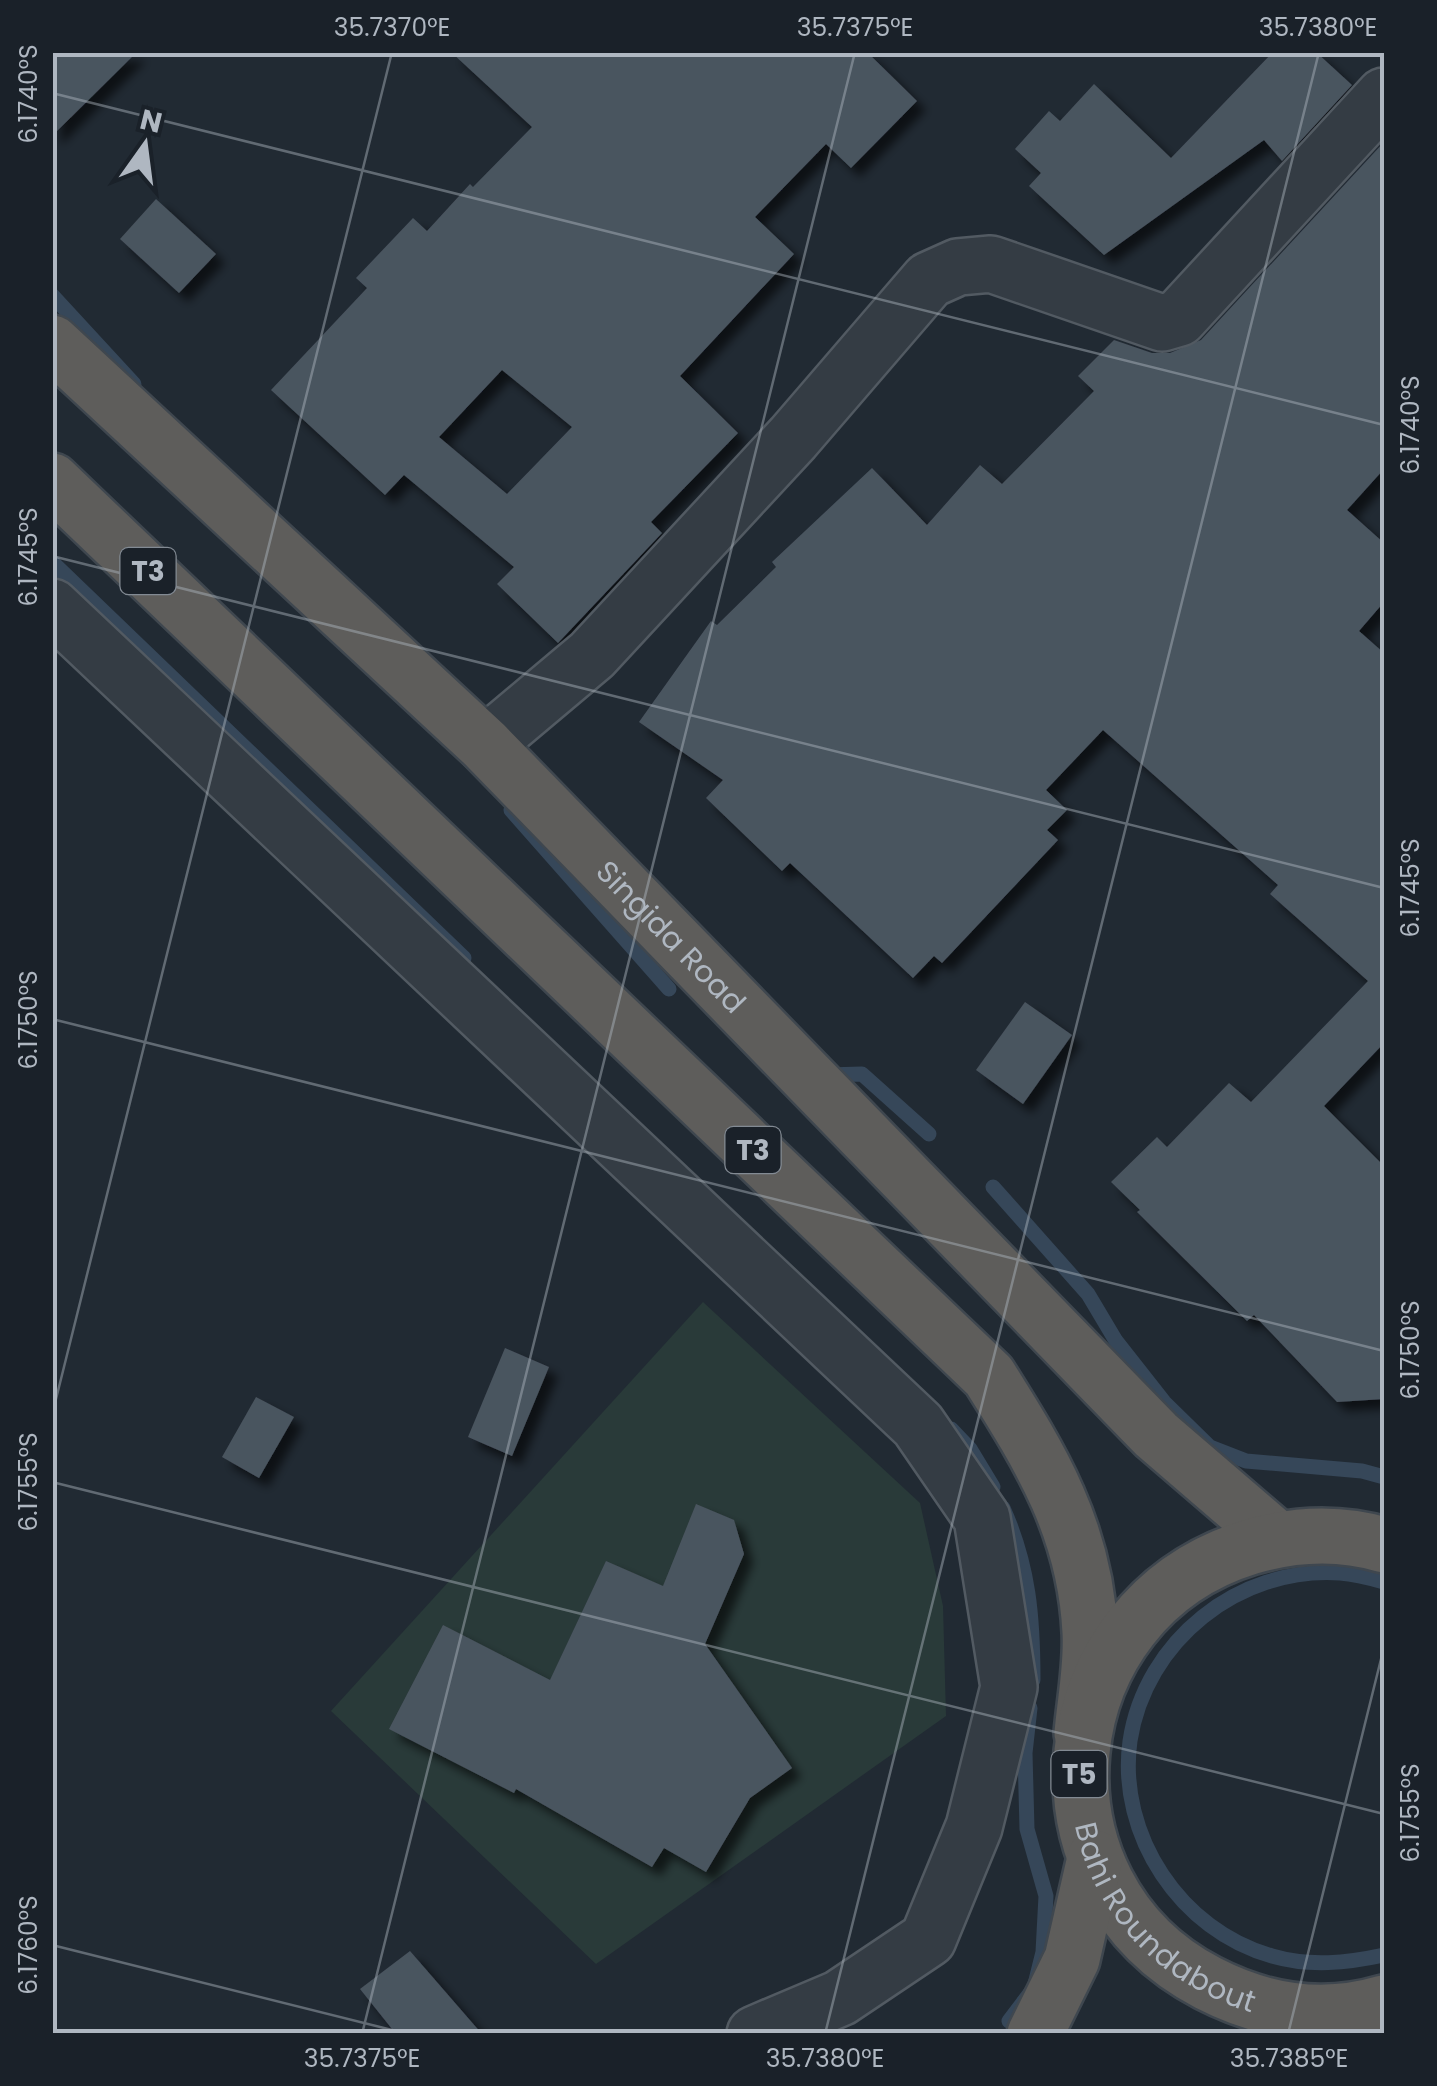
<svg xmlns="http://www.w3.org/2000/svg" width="1437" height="2086" viewBox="0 0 1437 2086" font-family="Poppins,sans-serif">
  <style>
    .green { fill: #293a39 }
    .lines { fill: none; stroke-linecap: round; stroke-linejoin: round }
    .stream { stroke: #364759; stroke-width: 15 }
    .building { fill: #4a545f; fill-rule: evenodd; filter: url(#shadow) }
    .minor-casing { stroke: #525a62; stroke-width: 60 }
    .trunk-casing { stroke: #3f474f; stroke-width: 60 }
    .minor { stroke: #343c44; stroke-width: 55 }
    .trunk { stroke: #5e5d5b; stroke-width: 55 }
    .ticks { fill: none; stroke: #afb7c1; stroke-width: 2.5; stroke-opacity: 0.45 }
    .labels { text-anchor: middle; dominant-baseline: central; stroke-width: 9; stroke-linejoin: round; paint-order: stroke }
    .shield { fill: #1a2129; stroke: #828a93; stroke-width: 2.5 }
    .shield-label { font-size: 28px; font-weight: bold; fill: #afb7c1 }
    .street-label { font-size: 30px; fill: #afb7c1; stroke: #1a2129 }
    .neatline { fill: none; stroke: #afb7c1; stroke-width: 4 }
    .ticks-label { font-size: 25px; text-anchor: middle; fill: #afb7c1 }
  </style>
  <defs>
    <filter id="shadow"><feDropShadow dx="9" dy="9" stdDeviation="5" flood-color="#0009"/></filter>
  </defs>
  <rect width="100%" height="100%" fill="#212a33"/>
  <path class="green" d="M703 1302 920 1503 943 1606 946 1716 596 1964 331 1711Z"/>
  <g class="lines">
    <g class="stream">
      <path d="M52 295 134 384"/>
      <path d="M52 562 464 958"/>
      <path d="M511 810 669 989"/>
      <path d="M827 1075 862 1074 929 1134"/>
      <path d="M993 1187 1088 1294 1116 1341 1164 1402 1210 1447 1246 1461 1362 1471 1384 1477"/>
      <path d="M951 1429 970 1449 993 1487"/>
      <path d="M1003 1508C1029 1566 1033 1618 1033 1680"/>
      <path d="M1384 1582C1370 1578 1355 1574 1340 1573 1239 1566 1145 1641 1130 1741 1117 1835 1181 1931 1272 1956 1310 1967 1347 1963 1384 1955"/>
      <path d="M1009 2021 1034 1988 1043 1952 1046 1896 1027 1829 1025 1753 1030 1708"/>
    </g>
  </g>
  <g class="building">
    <path d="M52 52H137L52 136Z"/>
    <path d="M451 52H867L917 101 851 168 826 144 755 217 794 254 680 376 738 433 651 522 662 533 558 643 497 584 514 567 404 475 385 495 271 390 367 288 356 278 413 218 427 231 470 184 473 187 532 127ZM502 370 572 427 507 494 439 437Z"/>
    <path d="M1273 52H1316L1352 85 1282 161 1264 140 1104 255 1029 186 1041 173 1015 149 1049 111 1060 121 1094 84 1171 158Z"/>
    <path d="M1384 142V469L1347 510 1384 543V602L1359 631 1384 653V1043L1324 1106 1384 1166V1399L1337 1402 1254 1315 1247 1321 1137 1212 1140 1210 1111 1182 1157 1137 1167 1147 1229 1083 1251 1102 1368 981 1270 894 1278 885 1103 730 1046 790 1067 810 1047 830 1058 840 942 963 934 956 913 978 790 863 782 871 706 798 723 780 639 722 711 621 717 625 776 567 772 562 872 468 927 525 980 465 1002 484 1094 391 1078 376 1114 340 1152 353H1170L1201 340Z"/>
    <path d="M156 199 216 254 179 293 120 239Z"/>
    <path d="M1025 1002 1072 1035 1023 1104 976 1070Z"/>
    <path d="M505 1348 549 1367 512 1456 468 1437Z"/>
    <path d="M256 1397 294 1417 259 1478 222 1457Z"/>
    <path d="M696 1504 734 1520 744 1554 705 1644 792 1768 750 1798 706 1872 664 1848 652 1867 516 1789 514 1793 389 1729 443 1625 550 1680 606 1561 663 1586Z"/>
    <path d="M410 1951 482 2034H396L360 1989Z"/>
  </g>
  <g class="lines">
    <g class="minor-casing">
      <g id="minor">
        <path d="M52 607 918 1425 982 1518 1009 1687 974 1827 928 1939 840 1998 755 2034"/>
        <path d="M485 745 592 655 793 438 929 280 958 267 991 264 1162 323 1179 318 1384 96"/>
      </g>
    </g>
    <g class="trunk-casing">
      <g id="trunk">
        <path id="s1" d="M52 343 485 745 1156 1435 1277 1539"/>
        <path d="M52 481 989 1376C1042 1460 1085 1530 1090 1632 1092 1665 1085 1700 1082 1733"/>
        <path id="s2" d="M1384 1545C1340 1532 1294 1534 1250 1547 1047 1609 1019 1885 1208 1983 1264 2012 1323 2021 1384 2003"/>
        <path d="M1035 2034 1072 1959 1095 1858"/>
      </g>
    </g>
    <use href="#minor" class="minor"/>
    <use href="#trunk" class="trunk"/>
  </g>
  <path class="ticks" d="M52 93 1384 425M52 556 1384 888M52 1019 1384 1351M52 1415 392 52M52 1482 1384 1814M52 1945 408 2034M362 2034 855 52M825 2034 1319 52M1288 2034 1384 1647"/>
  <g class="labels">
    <g class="shield">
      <rect x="120.5" y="548" width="55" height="46" rx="8"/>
      <rect x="725.5" y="1127" width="55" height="46" rx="8"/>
      <rect x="1051.5" y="1751" width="55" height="46" rx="8"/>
    </g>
    <g class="shield-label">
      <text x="148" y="571">T3</text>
      <text x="753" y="1150">T3</text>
      <text x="1079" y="1774">T5</text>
    </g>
    <g class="street-label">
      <text stroke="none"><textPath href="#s1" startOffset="858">Singida Road</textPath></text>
      <text stroke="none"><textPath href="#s2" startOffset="618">Bahi Roundabout</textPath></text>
    </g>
  </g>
  <rect width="1437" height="2086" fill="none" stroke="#1a2129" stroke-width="110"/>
  <g transform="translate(145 145) rotate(14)" stroke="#1a2129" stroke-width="8" paint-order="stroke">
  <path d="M0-8L18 38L0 25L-18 38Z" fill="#afb7c1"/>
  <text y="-15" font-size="28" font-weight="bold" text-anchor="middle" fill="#afb7c1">N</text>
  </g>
  <rect x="55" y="55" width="1327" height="1976" class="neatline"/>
  <g class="ticks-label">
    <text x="392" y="36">35.7370°E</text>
    <text x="855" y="36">35.7375°E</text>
    <text x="1318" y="36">35.7380°E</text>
    <text transform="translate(28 94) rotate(-90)" y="9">6.1740°S</text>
    <text transform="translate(1410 425) rotate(-90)" y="9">6.1740°S</text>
    <text transform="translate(28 557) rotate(-90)" y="9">6.1745°S</text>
    <text transform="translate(1410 888) rotate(-90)" y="9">6.1745°S</text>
    <text transform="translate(28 1020) rotate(-90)" y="9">6.1750°S</text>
    <text transform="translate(1410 1350) rotate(-90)" y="9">6.1750°S</text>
    <text transform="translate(28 1482) rotate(-90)" y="9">6.1755°S</text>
    <text transform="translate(1410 1813) rotate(-90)" y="9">6.1755°S</text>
    <text transform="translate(28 1945) rotate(-90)" y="9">6.1760°S</text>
    <text x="362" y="2067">35.7375°E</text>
    <text x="825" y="2067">35.7380°E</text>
    <text x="1289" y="2067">35.7385°E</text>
  </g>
</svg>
